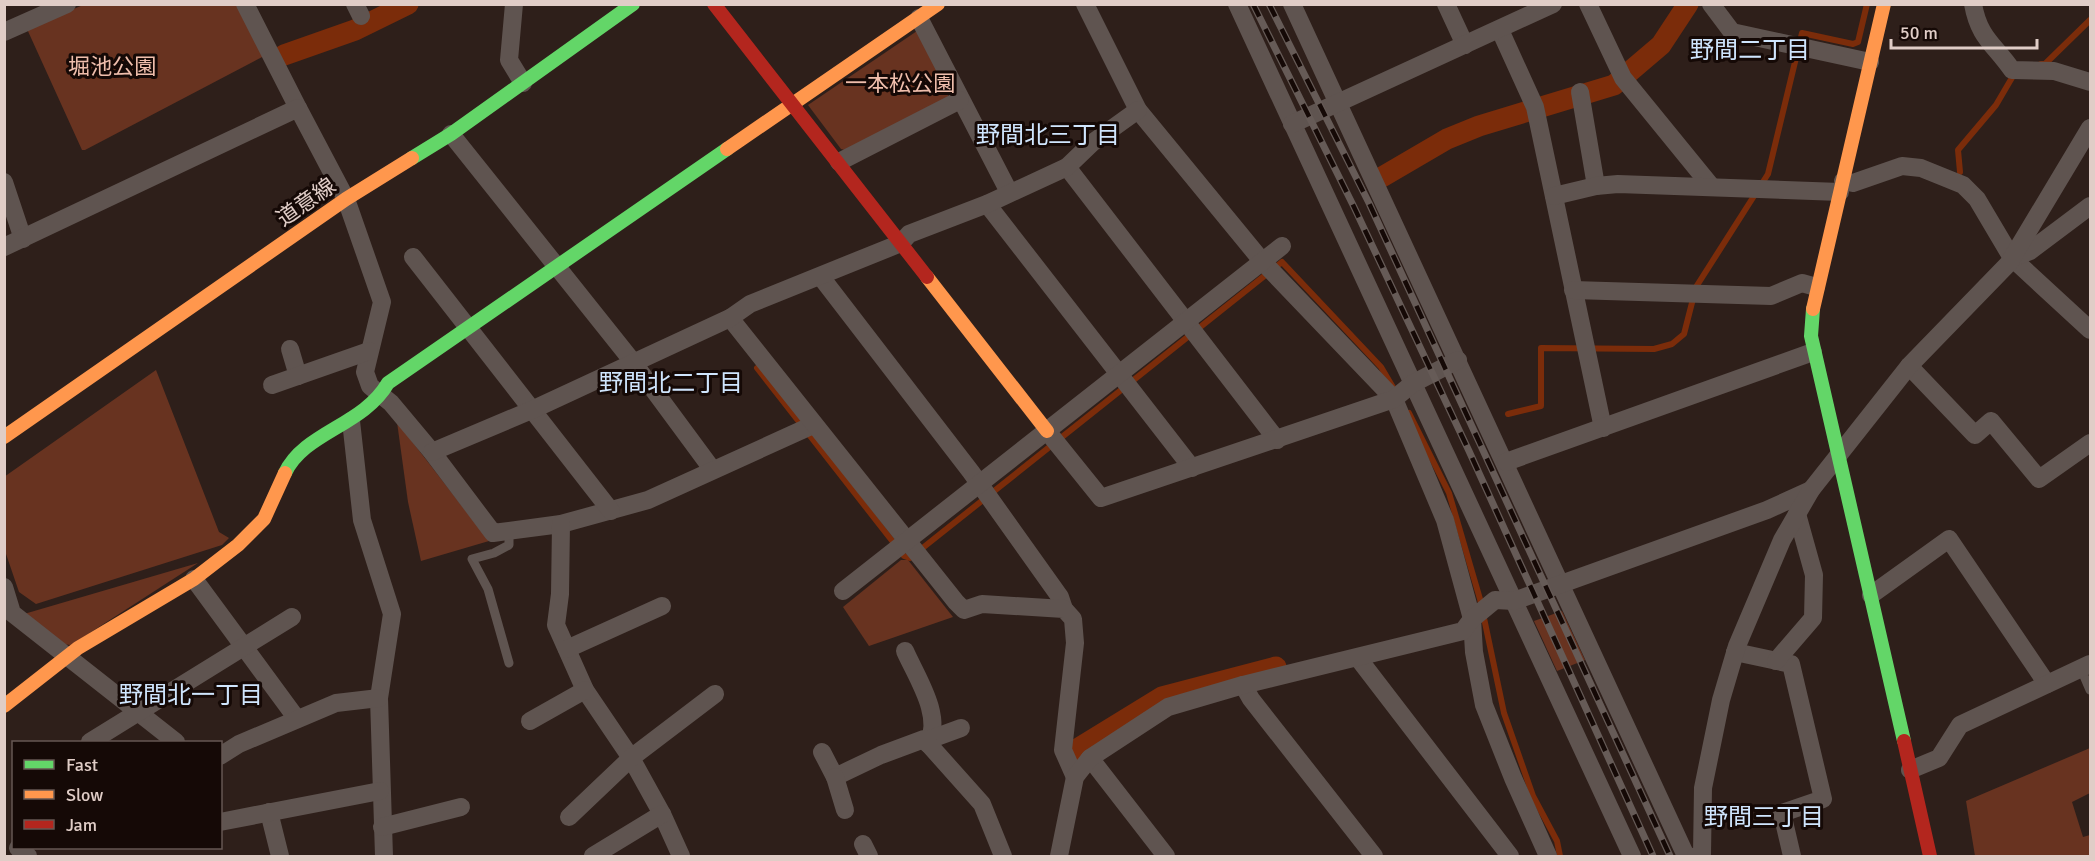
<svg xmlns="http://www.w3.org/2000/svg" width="2095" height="861" viewBox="0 0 2095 861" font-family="Signika,'Noto Sans JP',sans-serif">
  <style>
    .green { fill: #683320 }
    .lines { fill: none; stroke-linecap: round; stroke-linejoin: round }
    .stream { stroke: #7b2c0a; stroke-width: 6 }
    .canal { stroke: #7b2c0a; stroke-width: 21 }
    .lane { stroke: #5f5450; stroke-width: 9 }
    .street { stroke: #5f5450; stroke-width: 18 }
    .fast { stroke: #63d668; stroke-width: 14 }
    .slow { stroke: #ff974d; stroke-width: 14 }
    .jam { stroke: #b3261e; stroke-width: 14 }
    .rail-casing { stroke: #665b57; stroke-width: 7 }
    .rail { stroke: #150906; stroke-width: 4.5; stroke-dasharray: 14; stroke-linecap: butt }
    .labels { text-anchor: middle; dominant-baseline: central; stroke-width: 6; stroke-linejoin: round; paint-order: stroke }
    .park-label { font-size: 22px; fill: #efbeac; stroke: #150906 }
    .street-label { font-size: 22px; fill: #e0cdc7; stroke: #150906 }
    .neighbourhood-label { font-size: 24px; fill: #cfe5fd; stroke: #150906 }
  </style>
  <rect width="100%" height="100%" fill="#2e1f1a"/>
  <g class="green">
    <path d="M83 5H237L264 56 85 150H82L27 29Z"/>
    <path d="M917 31 949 94 946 101 848 151 841 149 808 105Z"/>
    <path d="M156 370 219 532 229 538 222 545 36 604 19 592 5 551 4 477Z"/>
    <path d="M397 422 489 541 421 561 408 502Z"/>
    <path d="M901 560H908L953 617 869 646 843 607Z"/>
    <path d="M198 563 71 645 60 644 24 614Z"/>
    <path d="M1562 611 1585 660 1557 671 1534 621Z"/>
    <path d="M2090 748V793L2072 802 2083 837 2090 835V856H1975L1966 801Z"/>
  </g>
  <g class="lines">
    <g class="stream">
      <path d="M2041 64H2045L2090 20"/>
      <path d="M1960 172 1958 150 1996 105 2013 76"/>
      <path d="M757 368 904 556 910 558 1282 262 1381 367 1394 389"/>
      <path d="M1409 413 1449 493 1480 599 1504 713 1533 796 1557 841 1560 856"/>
      <path d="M1508 414 1541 406V348L1654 349 1672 344 1684 334 1696 287 1768 174 1802 33 1853 44 1858 42 1867 4"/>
    </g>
    <g class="canal">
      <path d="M284 55 355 30 408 4"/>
      <path d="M1382 177 1447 139 1479 126 1614 85 1661 45 1688 4"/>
      <path d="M1074 751 1162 697 1276 667"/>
    </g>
    <g class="lane">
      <path d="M509 663 488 589 472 559 494 553 509 545V530"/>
      <path d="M2081 669 2090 690"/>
    </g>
    <g class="street">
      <path d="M245 4 298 108"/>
      <path d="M355 4 361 16"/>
      <path d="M514 4 509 60 523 83"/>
      <path d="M1085 4 1138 110 1262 261 1394 399 1445 520 1472 619 1474 652 1484 705 1513 778 1548 856"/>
      <path d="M1237 4 1632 856"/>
      <path d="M1292 4 1686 856"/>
      <path d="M1446 4 1465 45"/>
      <path d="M1588 4 1623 78 1711 186"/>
      <path d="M1711 4 1732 32 1870 62"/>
      <path d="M1973 4C1979 38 1994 44 2012 70L2054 71 2090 82"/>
      <path d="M919 18 1009 192"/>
      <path d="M1500 30 1535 107 1603 428"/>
      <path d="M4 32 67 4"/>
      <path d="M1580 92 1596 186"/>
      <path d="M1292 124 1553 4"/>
      <path d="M451 134 633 362 712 469"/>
      <path d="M839 162 960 100"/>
      <path d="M1067 167 1277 440"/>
      <path d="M1843 181 1853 183 1902 166 1921 168 1963 185 1977 199 2012 258 2090 330"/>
      <path d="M4 182 23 239"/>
      <path d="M1554 196 1596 186 1618 184 1840 192"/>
      <path d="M987 204 1192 468"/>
      <path d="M4 247 298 108 346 199 382 302 365 372 370 386 391 403 432 452 493 533 561 524 648 500 813 425"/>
      <path d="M413 257 611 511"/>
      <path d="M2012 258 2030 251 2090 206"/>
      <path d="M821 277 971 472 1060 597 1064 609"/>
      <path d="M1573 290 1771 296 1802 283 1816 287"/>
      <path d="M730 318 956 602 964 610 982 604 1064 609 1073 619 1075 643 1063 750 1075 777"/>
      <path d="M290 349 298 376"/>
      <path d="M1909 366 1975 435 1991 421 2039 479 2090 443"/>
      <path d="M272 385 369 351"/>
      <path d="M351 421 362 520 392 614 379 698 384 856"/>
      <path d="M1047 431 1101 498 1394 399 1412 384 1458 360"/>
      <path d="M432 452 534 409 730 318 750 304 901 243 909 234 987 204 1067 167 1092 143 1138 110"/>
      <path d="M1506 462 1813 352"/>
      <path d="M561 524 560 594 556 625 585 690 631 758 662 814 681 856"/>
      <path d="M194 579 297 719"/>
      <path d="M4 587 12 613 176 742"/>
      <path d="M843 591 1282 246"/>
      <path d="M1871 595 1949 539 2047 684"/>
      <path d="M567 649 662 606"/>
      <path d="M905 651C917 678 943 716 928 744"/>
      <path d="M1735 652 1791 664 1823 799 1782 813 1792 856"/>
      <path d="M1358 658 1510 856"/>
      <path d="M1776 661 1813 618 1814 575 1797 514"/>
      <path d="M1243 685 1251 699 1374 856"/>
      <path d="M530 721 585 690"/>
      <path d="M931 739 961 728"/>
      <path d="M90 742 292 617"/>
      <path d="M822 752 835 777 881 755 924 739 982 804 1003 856"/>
      <path d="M220 756 239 744 336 703 379 698"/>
      <path d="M1090 758 1166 856"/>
      <path d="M1910 770 1939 758 1960 725 2090 664"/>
      <path d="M835 777 845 810"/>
      <path d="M269 812 280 856"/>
      <path d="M569 817 631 758 715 694"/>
      <path d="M220 822 380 791"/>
      <path d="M382 827 461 807"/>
      <path d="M863 844 869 856"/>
      <path d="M18 848 28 856"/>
      <path d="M593 856 662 814"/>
      <path d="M1059 856 1075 777 1090 758 1168 707 1243 685 1463 631 1472 619 1495 600 1514 601 1767 510 1811 490"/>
      <path d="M1696 856 1702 854 1703 788 1721 700 1737 646 1782 540 1811 490 1909 366 2009 263 2090 128"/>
    </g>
    <g class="fast">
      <path d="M412 158 451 134 633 4"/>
      <path d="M1813 309 1811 336 1904 741"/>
      <path d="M285 473C304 432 363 426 388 383L727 149"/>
    </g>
    <g class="slow">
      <path d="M727 149 938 4"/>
      <path d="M927 277 1047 431"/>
      <path d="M1813 309 1884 4"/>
      <path d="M4 437 346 199 412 158"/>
      <path d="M4 706 78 648 194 579 238 545 264 519 285 473"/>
    </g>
    <g class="jam">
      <path d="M714 4 927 277"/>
      <path d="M1904 741 1930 856"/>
    </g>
    <g class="rail-casing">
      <g id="rail">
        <path d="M1253 4 1354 207 1469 451 1653 856"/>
        <path d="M1269 4 1369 203 1670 856"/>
      </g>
    </g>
    <use href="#rail" class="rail"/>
  </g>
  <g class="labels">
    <g class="park-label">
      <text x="112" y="66">堀池公園</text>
      <text x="900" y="83">一本松公園</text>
    </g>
    <g class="street-label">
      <text transform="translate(306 202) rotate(-35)">道意線</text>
    </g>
    <g class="neighbourhood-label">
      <text x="1750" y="50">野間二丁目</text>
      <text x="1048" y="135">野間北三丁目</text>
      <text x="671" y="383">野間北二丁目</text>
      <text x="191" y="695">野間北一丁目</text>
      <text x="1764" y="817">野間三丁目</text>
    </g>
  </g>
  <rect width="2095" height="861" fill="none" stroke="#e0cdc7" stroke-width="12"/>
  <rect x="12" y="741" width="210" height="108" fill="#150906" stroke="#665753" stroke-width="1.5"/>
  <rect x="24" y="760" width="30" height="9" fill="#63d668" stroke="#665753" stroke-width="1.5"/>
  <text x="66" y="771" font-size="18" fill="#e0cdc7">Fast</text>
  <rect x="24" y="790" width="30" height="9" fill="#ff974d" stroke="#665753" stroke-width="1.5"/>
  <text x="66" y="801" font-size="18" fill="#e0cdc7">Slow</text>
  <rect x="24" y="820" width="30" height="9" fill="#b3261e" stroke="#665753" stroke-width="1.5"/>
  <text x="66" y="831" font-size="18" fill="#e0cdc7">Jam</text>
  <path d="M1891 39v9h146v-9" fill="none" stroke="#e0cdc7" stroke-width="3"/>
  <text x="1900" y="39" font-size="18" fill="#e0cdc7" stroke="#150906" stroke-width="4.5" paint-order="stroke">50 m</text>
</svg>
